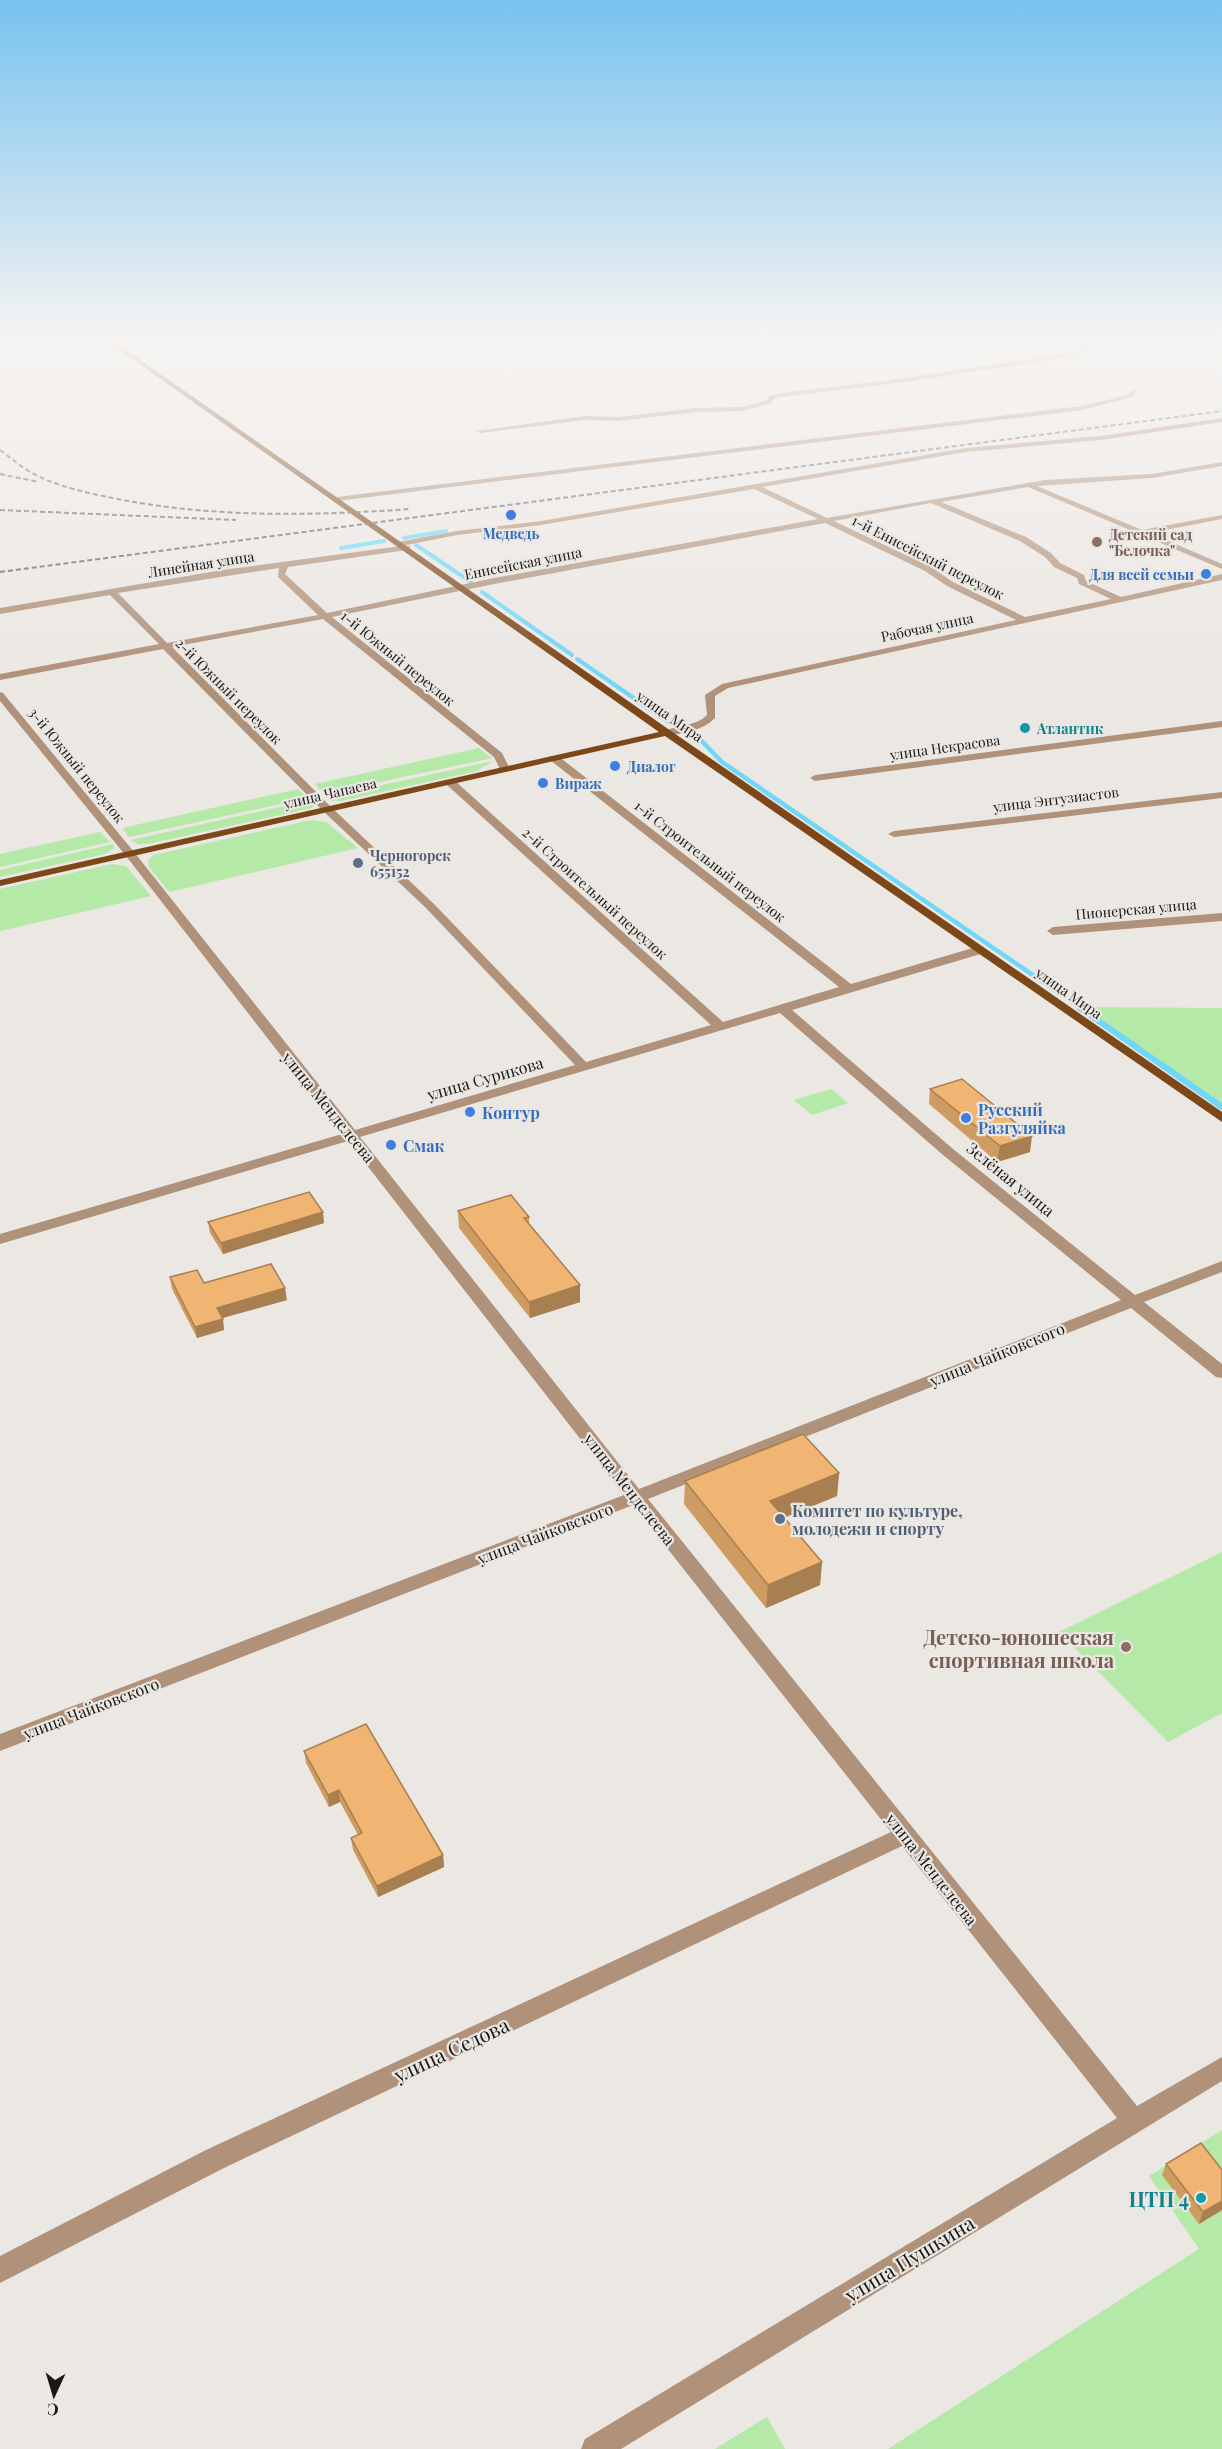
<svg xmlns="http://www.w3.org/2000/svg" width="1222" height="2449" viewBox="0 0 1222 2449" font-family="'Playfair Display',serif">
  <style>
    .green { fill: #b4e9a7 }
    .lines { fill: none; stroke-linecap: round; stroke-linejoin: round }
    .stream-far2 { stroke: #6ed8fa; stroke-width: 4 }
    .stream-far1 { stroke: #6ed8fa; stroke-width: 4.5 }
    .stream { stroke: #6ed8fa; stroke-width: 6 }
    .minor { fill: #b0917a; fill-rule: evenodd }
    .major { fill: #7c481a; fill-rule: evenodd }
    .rail { stroke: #666462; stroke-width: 2; stroke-dasharray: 5 3; stroke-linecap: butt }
    .wall { fill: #ce9c62 }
    .shaded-wall { fill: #a87f50 }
    .building { fill: #f0b572; stroke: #a87f50; stroke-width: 1.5 }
    .shop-dot { fill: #3f7fe0; stroke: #ebe7e3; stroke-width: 2 }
    .education-dot { fill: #8d6e63; stroke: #ebe7e3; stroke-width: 2 }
    .culture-dot { fill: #0f9aa8; stroke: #ebe7e3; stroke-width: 2 }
    .service-dot { fill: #5c6f8a; stroke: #ebe7e3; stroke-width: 2 }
    .labels { text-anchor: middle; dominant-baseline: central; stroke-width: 4.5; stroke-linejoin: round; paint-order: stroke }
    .far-shop-label { font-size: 14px; font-weight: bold; fill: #366cbe; stroke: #ebe7e3; text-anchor: start }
    .far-education-label { font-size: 14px; font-weight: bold; fill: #785e54; stroke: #ebe7e3; text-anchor: start }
    .far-street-label { font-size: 14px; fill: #181716; stroke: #ebe7e3 }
    .far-culture-label { font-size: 14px; font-weight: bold; fill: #0d838f; stroke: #ebe7e3; text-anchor: start }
    .far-service-label { font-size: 14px; font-weight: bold; fill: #4e5e75; stroke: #ebe7e3; text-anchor: start }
    .street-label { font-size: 16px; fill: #181716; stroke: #ebe7e3 }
    .shop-label { font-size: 16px; font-weight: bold; fill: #366cbe; stroke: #ebe7e3; text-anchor: start }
    .service-label { font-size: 16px; font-weight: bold; fill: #4e5e75; stroke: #ebe7e3; text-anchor: start }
    .near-education-label { font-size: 20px; font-weight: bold; fill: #785e54; stroke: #ebe7e3; text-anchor: end }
    .near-street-label { font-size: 20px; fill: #181716; stroke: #ebe7e3 }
    .near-culture-label { font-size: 20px; font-weight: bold; fill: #0d838f; stroke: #ebe7e3; text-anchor: end }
  </style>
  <rect width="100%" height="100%" fill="#ebe7e3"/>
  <g class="green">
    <path d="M479 748 492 758 324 794 315 784Z"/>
    <path d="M493 761 477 771 341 801H331L327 797Z"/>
    <path d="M298 789 308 798 129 837 122 828Z"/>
    <path d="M311 800 315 805 312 808 148 844H137L131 840Z"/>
    <path d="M311 820 326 822 358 848 169 892 149 867 148 860 153 855Z"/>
    <path d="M100 832 110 842 0 867V854Z"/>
    <path d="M113 844 114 848 105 854 0 877V870Z"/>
    <path d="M112 864 126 866 151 896 0 931V889Z"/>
    <path d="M1076 1007 1222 1008V1108Z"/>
    <path d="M831 1089 848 1103 812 1115 794 1100Z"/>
    <path d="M1222 1552V1713L1168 1742 1059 1632Z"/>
    <path d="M1222 2130V2449H888L1199 2249 1149 2176Z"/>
    <path d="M767 2417 785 2449H715Z"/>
  </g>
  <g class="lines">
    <g class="stream-far2">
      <path d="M404 538 446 531"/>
      <path d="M416 545 471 582"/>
      <path d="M341 548 384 541"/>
      <path d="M482 592 572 655"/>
      <path d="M577 659 673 725"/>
    </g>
    <path class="stream-far1" d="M696 735 722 762 1059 993"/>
    <path class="stream" d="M1080 1008 1222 1107"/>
    <g class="minor">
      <path d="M219 336H233L122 351 119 349Z"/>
      <path d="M1090 339 1095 344 1092 348 1065 358 905 382 782 397 774 398 771 403 742 411 696 412 619 421 585 420 480 433 477 431 585 416 619 417 696 408 742 407 766 401 769 396 782 393 905 378 1064 354 1088 346 1087 341Z"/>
      <path d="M1133 389 1136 391 1132 397 1082 410 337 501 333 499 337 497 1082 406 1128 395Z"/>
      <path d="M1222 418V422L1101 440 966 452 762 487 827 518 1045 480 1152 474 1222 462V466L1152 478 1037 486 1142 530 1222 515V519L1150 533 1222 564V569L1028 487 941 502 1026 537 1051 553 1060 563 1084 575 1086 581 1121 597 1222 574V580L728 688 715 696V718C702 731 684 733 667 736L662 733C675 724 694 728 707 715L705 695 722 684 1016 620 947 586 925 571 825 523 494 584 332 617 502 753 510 769 505 772 501 771 494 757 323 619 172 647 331 807 434 904 586 1062 711 1025 446 784V780H454L723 1022 839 987 550 760V756H558L851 984 976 947H984V953L792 1010 953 1149 1135 1295 1222 1261V1272L1144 1302 1222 1364V1378L1216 1377 1131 1308 648 1499 1137 2106 1222 2057V2081L621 2449H581L585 2439 1117 2118 902 1846 224 2168 0 2283V2256L206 2150 891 1832 633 1505 0 1751V1734L624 1495 348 1141 0 1244V1234L342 1134 126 856 0 701V692L3 693 134 852 355 1130 575 1065 426 908 323 811 163 649 0 680V674L159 644 110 595 0 614V608L222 570 401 546 397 544 398 542 457 531 541 521 966 448 1101 436ZM754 489 818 519 494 578 327 613 285 574 288 567 407 550H410V546H402L457 535 541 525ZM931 503 1020 541 1045 557 1054 567 1077 578 1079 584 1111 599 1025 617 953 582 931 567 834 521ZM279 568 278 577 318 615 167 643 118 593ZM780 1013 943 1155 1121 1300 639 1489 360 1137Z"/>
      <path d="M1222 721V727L815 781 810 778 815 775Z"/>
      <path d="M1222 792V798L894 837 888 834 894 831Z"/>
      <path d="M1222 913V921L1053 935 1047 931 1053 927Z"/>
    </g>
    <path class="major" d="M100 336H106L671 731 1222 1112V1122L665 736 0 886V880L659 732Z"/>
    <g class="rail">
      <path d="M0 450C11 458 22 468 34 474 57 486 83 492 108 497 207 518 310 516 410 509"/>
      <path d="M0 474 39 482"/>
      <path d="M0 510 236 520"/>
      <path d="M0 572 1222 411"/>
    </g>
  </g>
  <g class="wall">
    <path d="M930 1089 1030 1152 997 1162 929 1104Z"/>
    <path d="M458 1211 529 1217V1224L580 1285V1302L530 1318 459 1228Z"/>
    <path d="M208 1222 324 1223 223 1254 210 1233Z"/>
    <path d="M170 1277 204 1283 287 1300 222 1318 224 1330 197 1338 172 1289Z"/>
    <path d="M839 1473 837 1496 784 1517 822 1562 820 1585 766 1608 684 1504 685 1481Z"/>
    <path d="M304 1751 443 1855 444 1867 378 1897 353 1850 351 1838 358 1835 340 1802 329 1807 306 1763Z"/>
    <path d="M1166 2164 1222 2170V2210L1199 2224 1162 2175Z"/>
  </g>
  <g class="shaded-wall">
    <path d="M1032 1136 1030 1152 997 1162 1000 1146Z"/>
    <path d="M323 1212 324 1223 223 1254 221 1243Z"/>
    <path d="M580 1285V1302L530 1318 529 1302Z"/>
    <path d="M285 1288 287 1300 219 1319 217 1308Z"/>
    <path d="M223 1319 224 1330 197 1338 195 1327Z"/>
    <path d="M839 1473 837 1496 769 1524 770 1501Z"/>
    <path d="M822 1562 820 1585 766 1608 768 1585Z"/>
    <path d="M339 1790 340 1802 329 1807 328 1795Z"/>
    <path d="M443 1855 444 1867 378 1897 377 1886Z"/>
    <path d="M1222 2201V2210L1199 2224 1203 2212Z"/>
  </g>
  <g class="building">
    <path d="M962 1079 1032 1136 1000 1146 930 1089Z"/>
    <path d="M309 1192 323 1212 221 1243 208 1222Z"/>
    <path d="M511 1195 529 1217 524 1218 580 1285 529 1302 458 1211Z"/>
    <path d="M271 1264 285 1288 217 1308 223 1319 195 1327 170 1277 197 1270 204 1283Z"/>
    <path d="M803 1434 839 1473 770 1501 822 1562 768 1585 685 1481Z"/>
    <path d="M366 1724 443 1855 377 1886 351 1838 362 1833 339 1790 328 1795 304 1751Z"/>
    <path d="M1201 2143 1222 2170V2201L1203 2212 1166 2164Z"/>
  </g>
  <linearGradient id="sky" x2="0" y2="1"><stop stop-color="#77c2ef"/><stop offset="0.5" stop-color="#f6f4f2"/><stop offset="1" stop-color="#f6f4f2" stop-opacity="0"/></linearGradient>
  <rect width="1222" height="678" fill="url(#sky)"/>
  <g class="shop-dot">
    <circle cx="511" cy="515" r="6"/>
    <circle cx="1206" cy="574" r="6"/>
    <circle cx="615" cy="766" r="6"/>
    <circle cx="543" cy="783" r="6"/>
    <circle cx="470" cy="1112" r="6"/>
    <circle cx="966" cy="1118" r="6"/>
    <circle cx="391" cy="1145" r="6"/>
  </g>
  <g class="education-dot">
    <circle cx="1097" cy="542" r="6"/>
    <circle cx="1126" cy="1647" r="6"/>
  </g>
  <g class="culture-dot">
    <circle cx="1025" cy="728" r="6"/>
    <circle cx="1201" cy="2198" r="6"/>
  </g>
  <g class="service-dot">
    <circle cx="358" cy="863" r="6"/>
    <circle cx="780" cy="1519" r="6"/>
  </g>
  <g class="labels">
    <g class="far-shop-label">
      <text x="511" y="533" text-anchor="middle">Медведь</text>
      <text x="1194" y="574" text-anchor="end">Для всей семьи</text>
      <text x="627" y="766">Диалог</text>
      <text x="555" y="783">Вираж</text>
    </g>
    <g class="far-education-label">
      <text x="1109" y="534">Детский сад<tspan x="1109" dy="16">"Белочка"</tspan></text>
    </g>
    <g class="far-street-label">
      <text transform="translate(928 557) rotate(27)">1-й Енисейский переулок</text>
      <text transform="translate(523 563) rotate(-11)">Енисейская улица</text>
      <text transform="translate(201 564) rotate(-9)">Линейная улица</text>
      <text transform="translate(927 627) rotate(-12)">Рабочая улица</text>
      <text transform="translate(398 658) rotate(39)">1-й Южный переулок</text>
      <text transform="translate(229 691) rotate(45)">2-й Южный переулок</text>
      <text transform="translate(670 716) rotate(35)">улица Мира</text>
      <text transform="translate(945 747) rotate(-8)">улица Некрасова</text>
      <text transform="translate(77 765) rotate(51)">3-й Южный переулок</text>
      <text transform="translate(330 793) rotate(-13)">улица Чапаева</text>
      <text transform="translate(1056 799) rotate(-7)">улица Энтузиастов</text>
      <text transform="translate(710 861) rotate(38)">1-й Строительный переулок</text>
      <text transform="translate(595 893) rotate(42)">2-й Строительный переулок</text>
      <text transform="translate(1136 909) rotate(-5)">Пионерская улица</text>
      <text transform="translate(1069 993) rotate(35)">улица Мира</text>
    </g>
    <g class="far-culture-label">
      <text x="1037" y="728">Атлантик</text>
    </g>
    <g class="far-service-label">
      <text x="370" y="855">Черногорск<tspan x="370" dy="16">655152</tspan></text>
    </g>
    <g class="street-label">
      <text transform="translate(485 1078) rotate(-16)">улица Сурикова</text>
      <text transform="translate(329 1107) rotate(51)">улица Менделеева</text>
      <text transform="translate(1011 1179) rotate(39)">Зелёная улица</text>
      <text transform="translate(997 1354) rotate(-22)">улица Чайковского</text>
      <text transform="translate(630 1489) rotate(52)">улица Менделеева</text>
      <text transform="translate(545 1533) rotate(-21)">улица Чайковского</text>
      <text transform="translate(91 1708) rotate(-21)">улица Чайковского</text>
      <text transform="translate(932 1869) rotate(52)">улица Менделеева</text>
    </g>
    <g class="shop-label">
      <text x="978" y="1109">Русский<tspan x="978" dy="18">Разгуляйка</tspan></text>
      <text x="482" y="1112">Контур</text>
      <text x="403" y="1145">Смак</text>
    </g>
    <g class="service-label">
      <text x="792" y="1510">Комитет по культуре,<tspan x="792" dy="18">молодежи и спорту</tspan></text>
    </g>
    <g class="near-education-label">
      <text x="1114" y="1636">Детско-юношеская<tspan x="1114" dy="23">спортивная школа</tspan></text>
    </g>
    <g class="near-street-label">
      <text transform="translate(451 2049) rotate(-25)">улица Седова</text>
      <text transform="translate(909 2258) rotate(-31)">улица Пушкина</text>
    </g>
    <g class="near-culture-label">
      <text x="1189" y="2198">ЦТП 4</text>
    </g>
  </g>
  <g transform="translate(54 2395) rotate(184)" stroke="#ebe7e3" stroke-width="4.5" paint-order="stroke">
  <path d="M0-4.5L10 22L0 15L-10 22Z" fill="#181716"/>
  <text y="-9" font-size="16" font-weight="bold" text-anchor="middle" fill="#181716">С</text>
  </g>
</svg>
